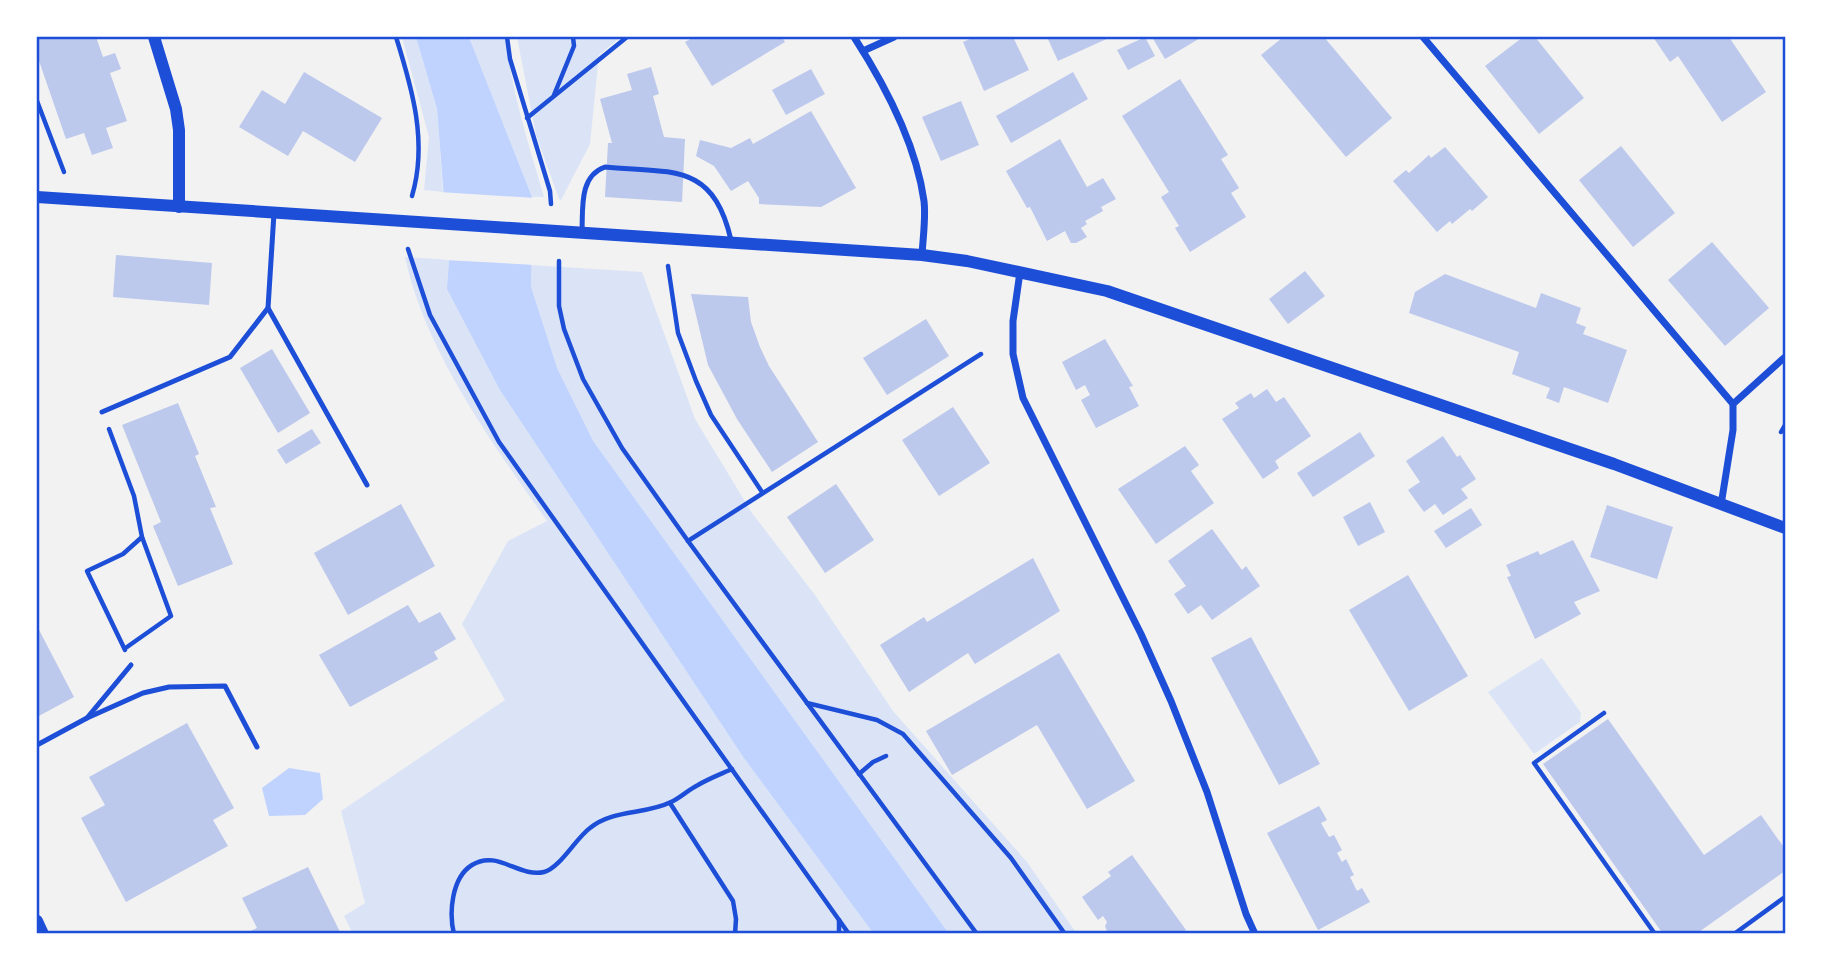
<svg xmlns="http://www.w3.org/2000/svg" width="1822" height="971" viewBox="0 0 1822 971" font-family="'PT Sans Narrow',sans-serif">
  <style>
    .green { fill: #dbe4f7 }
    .water { fill: #bfd3fe }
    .pier { fill: #f2f2f2 }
    .building { fill: #bdc9ec }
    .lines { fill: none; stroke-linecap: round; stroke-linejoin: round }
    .path { stroke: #1d4ed8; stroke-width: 4.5 }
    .service { stroke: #1d4ed8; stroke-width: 5 }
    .minor { stroke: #1d4ed8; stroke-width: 7 }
    .tertiary { stroke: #1d4ed8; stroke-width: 12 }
    .neatline { fill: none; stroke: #1d4ed8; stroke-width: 2.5 }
  </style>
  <rect width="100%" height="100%" fill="#f2f2f2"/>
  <g class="green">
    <path d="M402 37H416L437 109 443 192 424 190 429 137Z"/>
    <path d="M469 37H506C511 91 529 145 544 197H532Z"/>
    <path d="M517 37H621L599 55 590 144 561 200 559 199 536 135Z"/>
    <path d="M405 257 642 272 695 419 752 513 815 595 893 711 1027 862 1077 934H353L344 916 365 903 341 811 505 700 462 624 508 541 547 521C492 443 425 351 405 257Z"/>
    <path d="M1542 658 1581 713 1580 722 1534 754 1488 692Z"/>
  </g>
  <g class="water">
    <path d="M416 37H469L532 197 531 287 557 368 593 441 949 934H874L744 758 500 390 447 289 449 263 437 109Z"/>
    <path d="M289 768 320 773 323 799 305 815 269 816 262 788Z"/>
  </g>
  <path class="pier" d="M439 192 535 198V265L445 260Z"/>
  <g class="building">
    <path d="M37 37H96L103 57 115 53 121 69 110 73 127 121 106 128 113 148 92 155 84 133 66 139 37 55Z"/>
    <path d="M694 37H782L785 42 712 86 685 42Z"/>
    <path d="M974 37H1013L1029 70 984 91 963 42Z"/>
    <path d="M1047 37H1111L1058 61Z"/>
    <path d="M1145 37 1155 56 1128 70 1117 50Z"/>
    <path d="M1152 37H1202L1165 59Z"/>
    <path d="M1283 37H1324L1392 118 1346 157 1261 55Z"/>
    <path d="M1523 37H1535L1584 98 1539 134 1485 66Z"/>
    <path d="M1653 37H1729L1766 92 1722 122 1678 56 1670 62Z"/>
    <path d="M651 67 659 94 653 96 664 137 685 139 682 202 605 197 608 143H612L600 99 632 90 627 74Z"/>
    <path d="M811 69 825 94 786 115 772 90Z"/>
    <path d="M304 72 382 118 355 162 303 131 288 156 239 127 262 90 285 104Z"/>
    <path d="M1073 72 1088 99 1011 143 996 116Z"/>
    <path d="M1180 79 1228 155 1221 159 1239 188 1231 193 1246 217 1190 252 1175 228 1179 226 1161 197 1169 192 1122 116Z"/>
    <path d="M961 101 979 145 941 161 922 117Z"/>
    <path d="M811 111 856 188 821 207 759 204V198L748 181 731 191 714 166 696 156 700 140 731 148 750 138 753 144Z"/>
    <path d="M1060 139 1087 187 1103 178 1116 199 1101 207 1103 211 1085 221 1087 224 1081 228 1087 237 1076 243H1071L1065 231 1047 241 1030 207 1027 208 1006 171Z"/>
    <path d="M1621 146 1675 213 1633 247 1579 180Z"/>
    <path d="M1445 147 1488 197 1472 211 1470 209 1452 224 1450 221 1437 232 1393 181 1406 170 1409 173 1429 155 1431 158Z"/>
    <path d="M1712 242 1769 308 1725 346 1668 280Z"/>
    <path d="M116 255 212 263 209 305 113 297Z"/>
    <path d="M1305 271 1325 296 1288 324 1269 299Z"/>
    <path d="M1445 274 1536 308 1541 293 1581 308 1576 323 1586 327 1583 334 1627 350 1608 403 1564 387 1559 403 1546 398 1550 388 1512 374 1519 352 1409 313 1415 292Z"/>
    <path d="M691 294 748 297 751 322 760 347 769 366 818 442 772 472 737 419 708 365Z"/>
    <path d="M926 319 949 356 887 395 863 358Z"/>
    <path d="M1105 339 1133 386 1129 387 1139 406 1096 428 1081 400 1090 395 1085 385 1076 390 1062 362Z"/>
    <path d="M272 349 310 413 278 433 240 368Z"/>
    <path d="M1267 389 1276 402 1284 397 1311 436 1275 461 1279 468 1263 479 1222 419 1239 408 1235 403 1251 393 1254 398Z"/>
    <path d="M178 403 199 454 195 456 216 507 210 508 233 564 178 586 153 526 161 522 122 425Z"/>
    <path d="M953 407 990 463 939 496 902 440Z"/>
    <path d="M312 429 321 443 286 464 277 450Z"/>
    <path d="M1360 432 1375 456 1313 497 1297 473Z"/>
    <path d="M1443 436 1457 457 1460 455 1476 479 1461 489 1468 498 1443 515 1435 504 1424 512 1408 490 1420 482 1406 461Z"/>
    <path d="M1185 446 1199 465 1191 471 1214 503 1156 544 1118 489Z"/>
    <path d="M836 484 874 540 825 573 787 517Z"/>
    <path d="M1370 502 1385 532 1358 546 1343 517Z"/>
    <path d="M401 504 435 566 348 615 314 553Z"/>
    <path d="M1607 505 1673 527 1657 579 1590 557Z"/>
    <path d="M1471 508 1482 525 1446 548 1434 531Z"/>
    <path d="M1212 529 1242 570 1246 566 1260 586 1212 620 1201 605 1188 614 1174 594 1186 586 1168 561Z"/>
    <path d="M1573 540 1600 591 1574 602 1581 614 1535 639 1507 577 1511 576 1506 565 1538 551 1540 555Z"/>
    <path d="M1033 558 1060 611 975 664 968 653 909 692 880 645 924 617 927 622Z"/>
    <path d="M1408 575 1468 676 1409 711 1349 610Z"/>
    <path d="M408 605 419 623 440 612 456 639 434 652 438 659 350 707 319 655Z"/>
    <path d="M37 626 74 697 37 717Z"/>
    <path d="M1251 637 1320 764 1279 785 1211 658Z"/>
    <path d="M1059 653 1135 781 1087 809 1037 725 952 775 926 731Z"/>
    <path d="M1608 719 1704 855 1761 815 1785 849V871L1696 934H1663L1543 764Z"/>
    <path d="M187 723 234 808 213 820 228 846 126 902 81 818 105 805 89 777Z"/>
    <path d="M1319 806 1327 820 1321 823 1329 837 1334 835 1342 850 1337 853 1342 862 1346 859 1354 875 1350 877 1357 891 1362 888 1370 902 1318 930 1267 833Z"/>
    <path d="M1132 855 1186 930 1179 934H1108L1105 926 1107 922 1103 916 1098 920 1082 897 1111 876 1108 872Z"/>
    <path d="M308 867 341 934H244L257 928 242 898Z"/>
  </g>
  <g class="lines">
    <g class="path">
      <path d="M396 37C412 88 428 142 412 196"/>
      <path d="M507 37 510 59 550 191 551 204"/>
      <path d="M554 95 574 46 573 37"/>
      <path d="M37 101 64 172"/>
      <path d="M527 118 627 37"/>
      <path d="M408 249 430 315 499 442 849 934"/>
      <path d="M559 261V306L564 329 583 379 622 448 688 541 977 934"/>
      <path d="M668 266 678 333 696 381 711 415 762 492"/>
      <path d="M109 429 134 496 142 537 171 616 127 647"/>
      <path d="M1781 432 1785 425"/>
      <path d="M688 541 981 354"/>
      <path d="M125 650 87 571 123 554 142 537"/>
      <path d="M807 703 877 720 903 734 1011 858 1065 934"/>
      <path d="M1604 713 1534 763 1655 934"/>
      <path d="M859 774 873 762 886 756"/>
      <path d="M670 803 733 901 736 919 735 934"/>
      <path d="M454 934C449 914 451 878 472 865 497 849 519 878 544 872 560 868 576 838 590 828 613 809 645 815 671 802 680 798 688 790 698 785 708 779 721 774 732 769"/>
      <path d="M839 934V920"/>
      <path d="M1734 934 1785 897"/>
    </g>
    <g class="service">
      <path d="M274 213 268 308 367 485"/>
      <path d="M582 231C583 208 579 176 605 167 672 173 713 162 731 240"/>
      <path d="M102 412 230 357 268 308"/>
      <path d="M87 718 143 693 169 687 225 686 257 747"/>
      <path d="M37 745 87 718 131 665"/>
    </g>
    <g class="minor">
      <path d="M854 37C885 85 916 143 924 201 926 218 923 237 922 255"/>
      <path d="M1423 37 1733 404"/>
      <path d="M863 51 894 37"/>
      <path d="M1020 272 1013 321V354L1023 398 1141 634 1171 701 1207 792 1246 914 1255 934"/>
      <path d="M1721 505 1733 430V404L1785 357"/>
    </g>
    <g class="tertiary">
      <path d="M154 37 176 109 179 130V207"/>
      <path d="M37 197 922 255 967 261 1107 291 1614 464 1785 528"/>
      <path d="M37 921 43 934"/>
    </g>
  </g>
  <rect width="1822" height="971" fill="none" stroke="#ffffff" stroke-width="77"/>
  <rect x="38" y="38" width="1746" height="894" class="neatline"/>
</svg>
